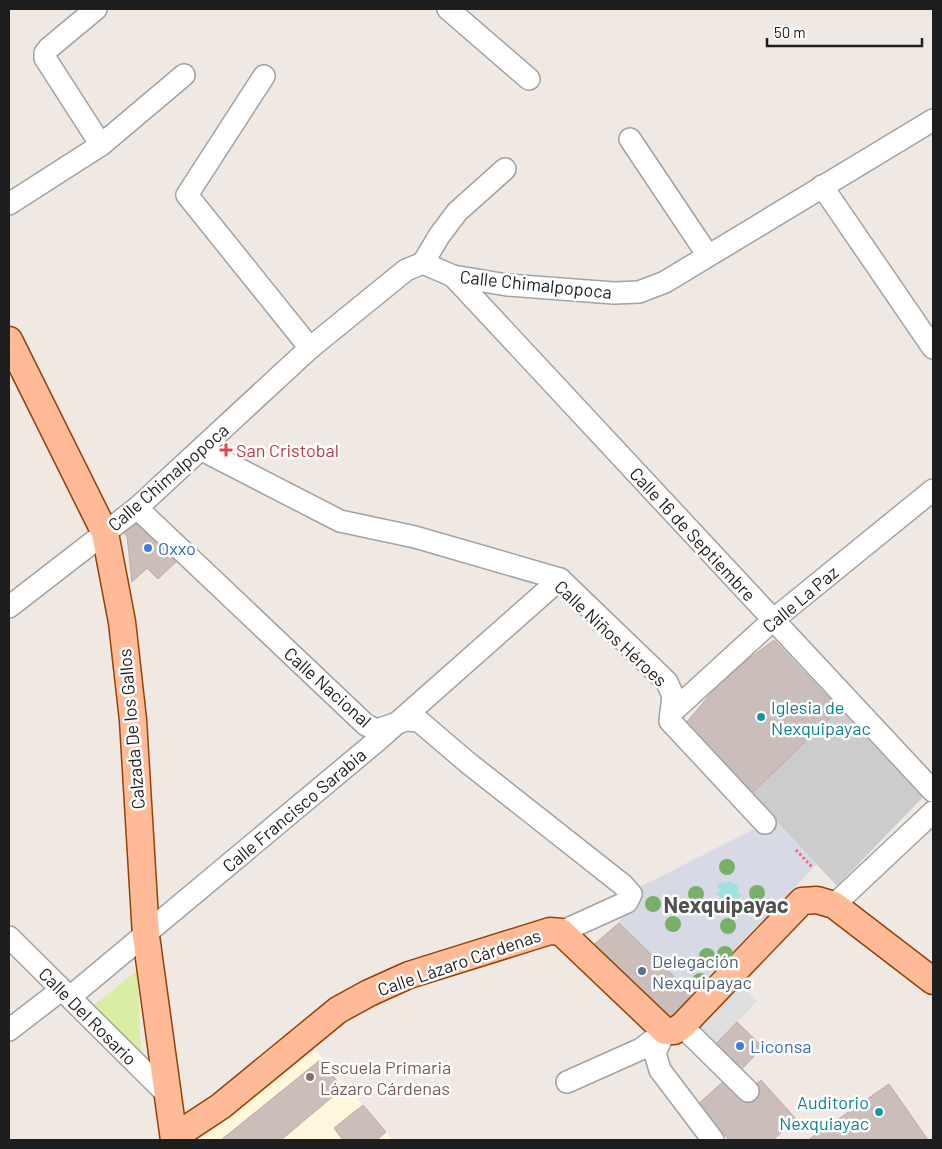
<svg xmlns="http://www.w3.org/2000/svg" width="942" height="1149" viewBox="0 0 942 1149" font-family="Barlow,sans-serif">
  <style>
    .education { fill: #fff7dc }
    .religious { fill: #ccc }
    .grass { fill: #d9eda5 }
    .parking { fill: #dedede }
    .plaza { fill: #d7dae5 }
    .water { fill: #a0e0e0 }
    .building { fill: #cbbdb9; stroke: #c2aaa4 }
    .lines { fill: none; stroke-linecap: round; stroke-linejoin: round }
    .minor-casing { stroke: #a2a2a2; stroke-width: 24 }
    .major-casing { stroke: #974100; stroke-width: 29 }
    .path { stroke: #ff6479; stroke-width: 3; stroke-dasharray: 2.5 2.5; stroke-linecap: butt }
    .minor { stroke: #fff; stroke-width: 21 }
    .major { stroke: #ffba98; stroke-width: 26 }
    .tree { fill: #78b068 }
    .health-dot { fill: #e0444e; stroke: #fff; stroke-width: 2 }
    .shop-dot { fill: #3f7fe0; stroke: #fff; stroke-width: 2 }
    .culture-dot { fill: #0f9aa8; stroke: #fff; stroke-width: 2 }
    .service-dot { fill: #5c6f8a; stroke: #fff; stroke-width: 2 }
    .education-dot { fill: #8d6e63; stroke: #fff; stroke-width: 2 }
    .labels { text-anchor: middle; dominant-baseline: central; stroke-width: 5; stroke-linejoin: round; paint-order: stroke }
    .street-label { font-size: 18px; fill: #1e1e1e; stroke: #fff }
    .health-label { font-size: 18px; fill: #be3a42; stroke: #fff; text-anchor: start }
    .shop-label { font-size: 18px; fill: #366cbe; stroke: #fff; text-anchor: start }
    .culture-label { font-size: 18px; fill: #0d838f; stroke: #fff; text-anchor: start }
    .service-label { font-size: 18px; fill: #4e5e75; stroke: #fff; text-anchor: start }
    .education-label { font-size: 18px; fill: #785e54; stroke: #fff; text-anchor: start }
    .district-label { font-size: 22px; font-weight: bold; fill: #515151; stroke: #fff }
  </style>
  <rect width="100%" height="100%" fill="#efe8e3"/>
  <path class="education" d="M315 1050 393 1140H200Z"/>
  <path class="religious" d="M774 640 923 797 837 886 685 724 726 676Z"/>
  <path class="grass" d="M137 971 141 1052 94 1005Z"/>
  <path class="parking" d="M740 984 757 1001 708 1052 691 1035Z"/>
  <path class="plaza" d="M774 819 817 864 692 994 619 923 631 894 640 887Z"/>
  <path class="water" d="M728 881 740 886 737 891 741 895 737 900 741 903 737 907 733 904 728 908 725 904 722 907 716 902 720 897 716 893 720 890 717 886 721 882 726 884Z"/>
  <g class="building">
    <path d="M135 513 179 559 158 579 147 568 132 582 127 536 119 528Z"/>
    <path d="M774 640 839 709 751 794 685 724 726 676Z"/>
    <path d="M619 923 692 994 670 1019 591 947Z"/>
    <path d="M737 1022 763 1047 741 1070 716 1044Z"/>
    <path d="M320 1060 343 1088 281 1140H221Z"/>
    <path d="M725 1080 741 1097 761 1080 796 1119 773 1140H729L697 1105Z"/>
    <path d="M889 1084 928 1140H808Z"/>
    <path d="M363 1105 386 1132 377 1140H343L334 1128Z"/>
  </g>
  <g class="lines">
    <g class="minor-casing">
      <g id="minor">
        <path d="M96 9 49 48 45 53V58L101 145"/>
        <path d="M448 9 529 79"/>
        <path d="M264 76 187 195 310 348"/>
        <path d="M630 139 707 254"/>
        <path d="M822 186 933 348"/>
        <path d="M9 204 101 145 184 75"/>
        <path d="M423 263 439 236 457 212 505 169"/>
        <path d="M453 276 933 791"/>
        <path d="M202 450 340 521 415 537 560 579 667 682 673 696 670 721 765 823"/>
        <path d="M137 508 366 725 377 730 406 720 419 721 467 762 623 885 631 894 627 902 561 932"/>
        <path d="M9 607 137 508 310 348 406 270 423 263 453 276 507 285 614 293 639 292 665 282 933 120"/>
        <path d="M671 713 773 620 933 490"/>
        <path d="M834 905 933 812"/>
        <path d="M9 937 168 1095"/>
        <path d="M70 997 378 740 560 579"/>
        <path d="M682 1026 748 1091"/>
        <path d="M9 1030 61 990"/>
        <path d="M665 1031 655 1053 660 1070 713 1140"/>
        <path d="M567 1082 641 1049 665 1031"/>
      </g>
    </g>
    <g class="major-casing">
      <g id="major">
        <path d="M9 340 105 533 122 622 133 720 146 936 174 1140"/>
        <path d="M174 1137 221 1106 338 1010 369 993 409 975 550 931 561 932 665 1031H674L682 1026 802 901 817 900 834 905 933 981"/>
      </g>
    </g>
    <path class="path" d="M796 850 813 868"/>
    <use href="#minor" class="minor"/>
    <use href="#major" class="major"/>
  </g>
  <g class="tree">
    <circle cx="727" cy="867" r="8"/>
    <circle cx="757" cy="893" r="8"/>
    <circle cx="696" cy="894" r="8"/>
    <circle cx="653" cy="904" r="8"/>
    <circle cx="673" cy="924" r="8"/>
    <circle cx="728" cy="926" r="8"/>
    <circle cx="725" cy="954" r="8"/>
    <circle cx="707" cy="956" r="8"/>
    <circle cx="700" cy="981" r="8"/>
  </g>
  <path class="health-dot" d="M223.5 442.5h5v5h5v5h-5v5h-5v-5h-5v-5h5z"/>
  <g class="shop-dot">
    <circle cx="148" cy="548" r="5"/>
    <circle cx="740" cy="1046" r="5"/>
  </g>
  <g class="culture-dot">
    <circle cx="761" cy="717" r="5"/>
    <circle cx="879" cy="1112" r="5"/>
  </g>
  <circle class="service-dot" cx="642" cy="971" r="5"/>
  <circle class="education-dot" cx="310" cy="1077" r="5"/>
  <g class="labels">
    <g class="street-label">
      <text transform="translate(536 284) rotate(6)">Calle Chimalpopoca</text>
      <text transform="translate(168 477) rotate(-41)">Calle Chimalpopoca</text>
      <text transform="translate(693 534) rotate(47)">Calle 16 de Septiembre</text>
      <text transform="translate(800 599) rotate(-40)">Calle La Paz</text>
      <text transform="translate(611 633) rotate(43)">Calle Niños Héroes</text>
      <text transform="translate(328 687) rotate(42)">Calle Nacional</text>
      <text transform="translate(131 729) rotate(-95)">Calzada De los Gallos</text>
      <text transform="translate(294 810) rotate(-40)">Calle Francisco Sarabia</text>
      <text transform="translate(459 962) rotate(-19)">Calle Lázaro Cárdenas</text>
      <text transform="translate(88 1016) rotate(45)">Calle Del Rosario</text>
    </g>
    <g class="health-label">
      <text x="236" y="450">San Cristobal</text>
    </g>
    <g class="shop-label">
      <text x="158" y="548">Oxxo</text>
      <text x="750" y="1046">Liconsa</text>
    </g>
    <g class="culture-label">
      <text x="771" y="707">Iglesia de<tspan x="771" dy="21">Nexquipayac</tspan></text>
      <text x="869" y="1102" text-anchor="end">Auditorio<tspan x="869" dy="21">Nexquiayac</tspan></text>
    </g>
    <g class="service-label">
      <text x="652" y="961">Delegación<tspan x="652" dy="21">Nexquipayac</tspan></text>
    </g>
    <g class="education-label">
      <text x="320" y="1067">Escuela Primaria<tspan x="320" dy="21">Lázaro Cárdenas</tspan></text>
    </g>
    <g class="district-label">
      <text x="726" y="904">Nexquipayac</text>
    </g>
  </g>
  <rect width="942" height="1149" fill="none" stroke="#1e1e1e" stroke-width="20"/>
  <path d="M767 38v8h155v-8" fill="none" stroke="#1e1e1e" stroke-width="2.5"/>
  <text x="774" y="38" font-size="15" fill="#1e1e1e" stroke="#ffffff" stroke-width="4" paint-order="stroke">50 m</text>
</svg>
